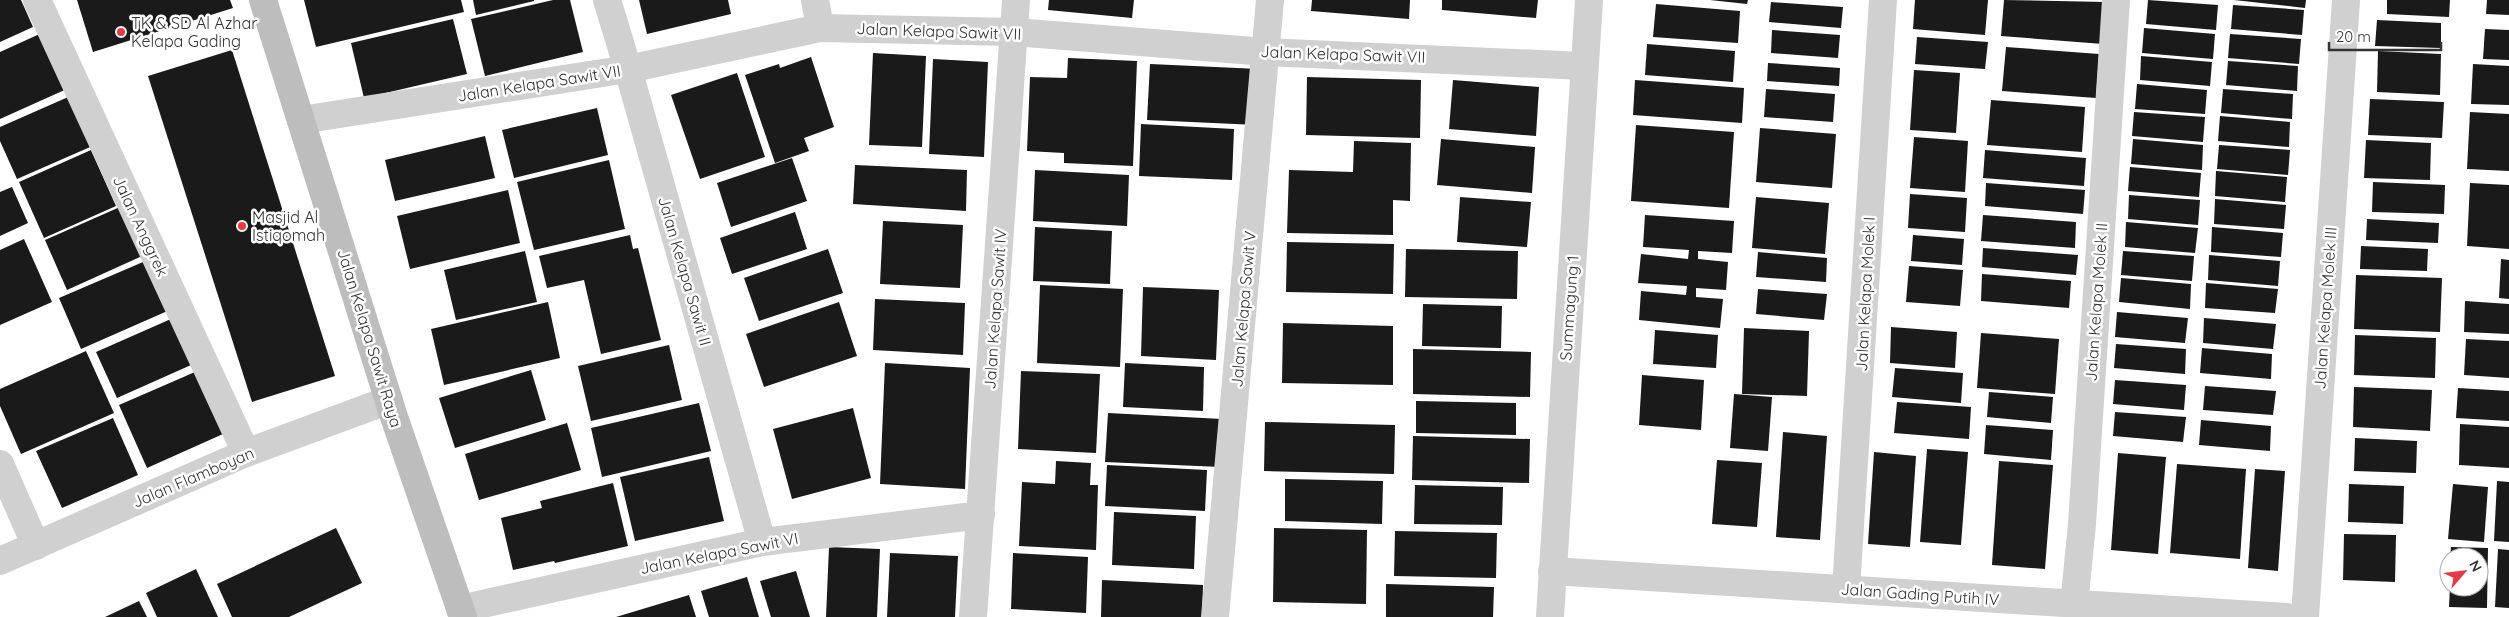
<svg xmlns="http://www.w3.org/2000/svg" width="2509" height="617" viewBox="0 0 2509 617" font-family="Quicksand,sans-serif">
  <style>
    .building { fill: #1a1a1a }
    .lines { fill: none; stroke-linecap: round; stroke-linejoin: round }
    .street { stroke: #d0d0d0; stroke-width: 28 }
    .secondary { stroke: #bdbdbd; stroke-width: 28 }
    .poi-dot { fill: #e63946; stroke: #fff; stroke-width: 2 }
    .labels { text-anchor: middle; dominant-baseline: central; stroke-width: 5; stroke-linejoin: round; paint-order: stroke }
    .poi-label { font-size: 16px; fill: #333; stroke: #fff; text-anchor: start }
    .street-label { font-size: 16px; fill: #333; stroke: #fff }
  </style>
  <rect width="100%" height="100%" fill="#fff"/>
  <g class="building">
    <path d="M0 0H21L33 27 0 42Z"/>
    <path d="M77 0H230L233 8 93 52Z"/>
    <path d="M304 0H461L464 12 316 47Z"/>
    <path d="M473 0H534V1L476 15Z"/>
    <path d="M553 0H570L583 52 485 76 471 19Z"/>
    <path d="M639 0H728L731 14 647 34Z"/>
    <path d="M1049 0H1134L1132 18 1048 10Z"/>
    <path d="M1312 0H1410L1409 19 1311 11Z"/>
    <path d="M1442 0H1538L1536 18 1442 10Z"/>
    <path d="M1710 0H1748L1747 4Z"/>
    <path d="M1915 0H1988L1985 35 1913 29Z"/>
    <path d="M2004 0 2106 2 2103 44 2001 36Z"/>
    <path d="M2148 0 2218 5 2216 30 2146 24Z"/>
    <path d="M2234 0H2306L2305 8Z"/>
    <path d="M2387 0H2450L2449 17 2387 14Z"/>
    <path d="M2487 0H2509V15L2486 14Z"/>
    <path d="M1771 2 1843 7 1841 28 1769 22Z"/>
    <path d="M1656 4 1740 11 1738 43 1653 37Z"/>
    <path d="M2233 5 2304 10 2302 35 2231 29Z"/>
    <path d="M453 19 467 74 364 98 351 43Z"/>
    <path d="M2377 20 2441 23V48L2375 46Z"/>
    <path d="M2144 28 2215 34 2213 59 2142 53Z"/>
    <path d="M2485 29 2509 30V60L2483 59Z"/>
    <path d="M1772 30 1840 35 1838 58 1771 53Z"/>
    <path d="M44 32 69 88 0 119V52Z"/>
    <path d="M2230 34 2301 39 2299 64 2228 58Z"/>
    <path d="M1917 37 1988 42 1985 69 1915 64Z"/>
    <path d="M1647 44 1735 51 1733 82 1645 75Z"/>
    <path d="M2006 47 2099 54 2096 98 2002 91Z"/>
    <path d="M232 50 335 376 252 402 148 76Z"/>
    <path d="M2378 51 2441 54 2440 95 2377 92Z"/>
    <path d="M873 53 926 56 922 147 869 145Z"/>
    <path d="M2141 56 2212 62 2210 86 2140 80Z"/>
    <path d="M811 57 834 127 804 138 809 151 775 163 745 75 779 64 780 68Z"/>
    <path d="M1068 58 1137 61 1133 166 1064 163V153L1027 151 1030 77 1067 78Z"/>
    <path d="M933 59 988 62 984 157 929 154Z"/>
    <path d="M2228 61 2298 66 2297 91 2226 85Z"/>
    <path d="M1768 63 1840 68 1839 86 1767 81Z"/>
    <path d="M1150 64 1259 69 1257 125 1147 120Z"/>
    <path d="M2473 64 2509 66V105L2471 104Z"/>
    <path d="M1914 70 1960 73 1956 133 1910 130Z"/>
    <path d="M737 73 765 157 700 179 671 95Z"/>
    <path d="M1307 77 1421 80 1420 138 1306 135Z"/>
    <path d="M1453 80 1539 87 1536 136 1449 129Z"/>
    <path d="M1635 80 1744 88 1742 123 1633 115Z"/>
    <path d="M2137 84 2207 90 2205 114 2135 109Z"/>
    <path d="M1766 89 1835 94 1833 122 1764 117Z"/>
    <path d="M2223 89 2293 94 2292 119 2221 113Z"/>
    <path d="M75 94 97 144 17 179 0 141V127Z"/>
    <path d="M2370 99 2444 102 2442 138 2368 135Z"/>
    <path d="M1991 100 2085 107 2082 152 1987 145Z"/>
    <path d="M597 108 608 155 514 178 502 130Z"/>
    <path d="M2134 112 2205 117 2203 142 2132 136Z"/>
    <path d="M2470 112 2509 114V171L2467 169Z"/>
    <path d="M2220 116 2290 122 2289 147 2218 141Z"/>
    <path d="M1141 124 1234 129 1232 180 1139 176Z"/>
    <path d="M1636 125 1734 132 1729 208 1631 201Z"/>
    <path d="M1760 128 1836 134 1832 188 1756 182Z"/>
    <path d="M485 136 495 178 395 201 385 160Z"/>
    <path d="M1914 137 1968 141 1965 192 1910 188Z"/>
    <path d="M1441 139 1535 147 1532 193 1437 185Z"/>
    <path d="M2133 139 2203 145 2202 170 2131 164Z"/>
    <path d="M2366 140 2431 143 2430 180 2364 178Z"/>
    <path d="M1354 141 1411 143 1410 201 1393 200V235L1287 233 1289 170 1353 172Z"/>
    <path d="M2219 145 2290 150 2288 175 2217 169Z"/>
    <path d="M91 150 116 206 44 238 19 182Z"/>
    <path d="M1985 150 2086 158 2084 186 1983 178Z"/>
    <path d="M792 158 807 201 731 227 717 183Z"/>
    <path d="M609 160 625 229 534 250 517 182Z"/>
    <path d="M855 165 967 170 966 211 853 204Z"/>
    <path d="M2130 167 2201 173 2199 197 2128 191Z"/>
    <path d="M1035 170 1129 175 1127 226 1033 221Z"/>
    <path d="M2216 171 2287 177 2285 202 2215 196Z"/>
    <path d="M2373 182 2445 185 2444 214 2372 212Z"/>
    <path d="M1986 183 2085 190 2083 214 1985 206Z"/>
    <path d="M2470 183 2509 185V249L2467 246Z"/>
    <path d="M12 187 28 223 0 236V192Z"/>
    <path d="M508 190 520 243 410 269 397 216Z"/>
    <path d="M1910 194 1967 198 1965 232 1908 228Z"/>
    <path d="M2129 195 2200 200 2198 225 2128 219Z"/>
    <path d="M1460 197 1531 202 1527 247 1457 242Z"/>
    <path d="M1756 197 1829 203 1825 254 1752 248Z"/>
    <path d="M2215 199 2286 205 2284 229 2214 224Z"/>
    <path d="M129 203 151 252 67 290 45 240Z"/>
    <path d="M795 212 807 249 732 274 720 238Z"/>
    <path d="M1645 215 1734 221 1732 253 1698 251V259L1728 262 1726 290 1696 288V297L1723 299 1720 328 1639 320 1641 291 1686 295 1687 286 1638 283 1641 254 1688 259 1689 250 1643 247Z"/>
    <path d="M1983 215 2076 222 2075 248 1981 241Z"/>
    <path d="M2367 219 2439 223 2438 243 2366 240Z"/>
    <path d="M883 221 963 225 960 288 880 284Z"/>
    <path d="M2126 222 2198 228 2195 253 2125 247Z"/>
    <path d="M1035 227 1112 231 1110 284 1033 281Z"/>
    <path d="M2212 227 2283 233 2281 257 2211 252Z"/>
    <path d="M630 235 633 249 638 248 661 340 601 354 584 280 547 288 539 256Z"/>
    <path d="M1913 235 1964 239 1962 265 1911 261Z"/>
    <path d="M24 239 52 302 0 325V250Z"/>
    <path d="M1287 242 1394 244 1393 294 1286 292Z"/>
    <path d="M2361 246 2428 249 2427 271 2360 269Z"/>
    <path d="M1983 248 2078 255 2076 275 1982 267Z"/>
    <path d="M828 249 843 293 759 321 744 278Z"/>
    <path d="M1406 249 1518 251 1517 299 1405 297Z"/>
    <path d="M525 251 537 302 456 320 444 270Z"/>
    <path d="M2123 251 2194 256 2192 281 2121 275Z"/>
    <path d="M1758 252 1827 258 1826 282 1756 277Z"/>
    <path d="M2209 255 2280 261 2278 286 2208 280Z"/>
    <path d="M150 259 172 309 81 349 59 298Z"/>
    <path d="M2501 259 2509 260V299L2499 298Z"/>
    <path d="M1909 266 1963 270 1960 306 1906 302Z"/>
    <path d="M1982 274 2071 281 2069 308 1981 301Z"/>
    <path d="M2356 275 2442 278 2440 332 2354 329Z"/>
    <path d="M2121 278 2191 284 2190 309 2119 302Z"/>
    <path d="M2206 283 2278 289 2275 313 2205 308Z"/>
    <path d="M1040 285 1123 289 1120 367 1037 363Z"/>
    <path d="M1143 287 1219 290 1216 360 1141 356Z"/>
    <path d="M1758 289 1827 294 1824 320 1756 314Z"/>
    <path d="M875 299 965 303 963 355 873 350Z"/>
    <path d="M2465 301 2509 304V334L2464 332Z"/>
    <path d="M548 302 560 358 444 385 431 329Z"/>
    <path d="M839 302 857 356 764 387 746 334Z"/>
    <path d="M1423 304 1502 306 1501 348 1422 346Z"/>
    <path d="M2117 312 2188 318 2185 343 2115 337Z"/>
    <path d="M180 315 200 361 117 398 96 352Z"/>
    <path d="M2204 318 2276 324 2273 349 2203 343Z"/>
    <path d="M1283 323 1393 326V385L1282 383Z"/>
    <path d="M1891 327 1957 332 1955 368 1890 363Z"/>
    <path d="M1744 328 1809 331 1807 396 1742 394Z"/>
    <path d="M1655 330 1718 335 1716 368 1653 364Z"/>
    <path d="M1981 333 2059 339 2055 394 1977 388Z"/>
    <path d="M2355 335 2436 338 2435 378 2354 375Z"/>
    <path d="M2466 339 2509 341V378L2464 375Z"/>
    <path d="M2116 344 2186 349 2185 374 2114 368Z"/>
    <path d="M669 345 682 400 591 421 578 366Z"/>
    <path d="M2202 348 2272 354 2271 379 2200 373Z"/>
    <path d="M1413 349 1531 352 1530 397 1413 394Z"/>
    <path d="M86 351 114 413 21 454 0 406V389Z"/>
    <path d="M885 363 970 368 965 489 880 484Z"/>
    <path d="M1125 363 1204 367 1203 411 1123 407Z"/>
    <path d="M1895 368 1963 373 1961 403 1892 397Z"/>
    <path d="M531 370 546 420 455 448 439 398Z"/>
    <path d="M1021 371 1100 374 1096 453 1018 449Z"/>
    <path d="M195 372 223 434 147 468 119 405Z"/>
    <path d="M1642 375 1704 380 1701 430 1639 425Z"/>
    <path d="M2115 380 2186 385 2184 410 2113 404Z"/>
    <path d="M2205 386 2276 391 2273 415 2203 410Z"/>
    <path d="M2354 387 2432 390 2430 431 2353 427Z"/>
    <path d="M2458 388 2509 391V421L2456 418Z"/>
    <path d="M1989 392 2053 397 2051 423 1987 417Z"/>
    <path d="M1734 394 1772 397 1768 451 1730 448Z"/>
    <path d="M1416 401 1516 403V435L1416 433Z"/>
    <path d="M1897 402 1971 407 1969 439 1894 433Z"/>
    <path d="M699 403 711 451 602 477 591 428Z"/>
    <path d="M853 408 871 478 792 499 773 429Z"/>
    <path d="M2115 412 2186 417 2183 442 2113 436Z"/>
    <path d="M1108 413 1222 419 1221 467 1105 462Z"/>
    <path d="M113 418 138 475 62 508 36 451Z"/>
    <path d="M2201 420 2271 426 2270 451 2199 445Z"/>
    <path d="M1265 422 1395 425 1394 474 1264 471Z"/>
    <path d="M567 423 581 470 479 500 465 454Z"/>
    <path d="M2460 424 2509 427V468L2459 465Z"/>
    <path d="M1986 425 2053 430 2051 460 1984 454Z"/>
    <path d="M1783 432 1827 436 1820 540 1776 537Z"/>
    <path d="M1413 436 1530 439 1529 483 1412 480Z"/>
    <path d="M2355 438 2417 441 2416 473 2354 471Z"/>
    <path d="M1927 449 1968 452 1961 545 1920 542Z"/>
    <path d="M1874 452 1916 456 1910 547 1868 544Z"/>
    <path d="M2118 453 2166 457 2158 554 2111 550Z"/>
    <path d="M709 457 724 521 635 541 620 477Z"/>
    <path d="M1717 460 1762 463 1757 527 1712 524Z"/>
    <path d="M1056 461 1091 463 1090 485H1098L1096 550 1019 546 1022 482 1055 484Z"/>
    <path d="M1999 461 2053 465 2045 569 1992 565Z"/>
    <path d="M2177 464 2246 469 2240 559 2170 553Z"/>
    <path d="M1107 465 1207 470 1205 511 1105 506Z"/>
    <path d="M2255 469 2285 471 2278 571 2248 568Z"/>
    <path d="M1285 479 1383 481 1382 524 1285 521Z"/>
    <path d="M2497 481 2509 482V542L2494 541Z"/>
    <path d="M613 483 628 546 555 563 554 561 513 570 501 518 542 508 540 501Z"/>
    <path d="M2349 484 2404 486 2403 524 2348 522Z"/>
    <path d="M2453 484 2488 487 2484 542 2448 539Z"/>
    <path d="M1415 485 1503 487 1502 525 1414 524Z"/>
    <path d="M1114 512 1196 516 1194 569 1112 565Z"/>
    <path d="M336 528 362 583 289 617H232L217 584Z"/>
    <path d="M1274 528 1367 530 1366 604 1273 602Z"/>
    <path d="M1395 531 1497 533 1496 578 1394 576Z"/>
    <path d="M2344 534 2396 535 2395 582 2343 580Z"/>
    <path d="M829 547 880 549 877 617H826Z"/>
    <path d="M2451 547 2488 548 2487 608 2449 607 2450 587H2479V557H2450Z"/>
    <path d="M2498 549 2509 550V608L2495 607Z"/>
    <path d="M890 553 958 556 955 617H887Z"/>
    <path d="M1013 553 1088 557 1086 613 1011 609Z"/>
    <path d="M196 569 218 617H157L146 593Z"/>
    <path d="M796 571 810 617H771L760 581Z"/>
    <path d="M747 577 759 617H709L701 591Z"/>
    <path d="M1102 580 1203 585 1202 617H1101Z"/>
    <path d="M1386 584 1494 587 1493 617H1386Z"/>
    <path d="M689 595 696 617H616Z"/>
    <path d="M139 601 147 617H105Z"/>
  </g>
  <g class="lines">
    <g class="street">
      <path d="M37 0 246 453"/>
      <path d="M607 0 628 69 762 542"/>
      <path d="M815 0 820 28"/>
      <path d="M301 120 628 69 820 28 1014 32 1266 52 1584 66"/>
      <path d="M0 464 36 546"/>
      <path d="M0 561 246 453 389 400"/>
      <path d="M1552 571 2287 617"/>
      <path d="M1846 589 1883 0"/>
      <path d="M2074 605 2082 524 2116 0"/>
      <path d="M460 609 762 542 981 515"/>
      <path d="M973 617 1016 0"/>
      <path d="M1215 617 1270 0"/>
      <path d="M1550 617 1589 0"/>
      <path d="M2305 617 2346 0"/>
    </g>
    <path class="secondary" d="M263 0 393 414 463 617"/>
  </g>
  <g class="poi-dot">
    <circle cx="121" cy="32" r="5"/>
    <circle cx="242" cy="226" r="5"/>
  </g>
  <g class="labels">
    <g class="poi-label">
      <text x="131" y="23">TK &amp; SD Al Azhar<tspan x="131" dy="18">Kelapa Gading</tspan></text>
      <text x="252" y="217">Masjid Al<tspan x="252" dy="18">Istiqomah</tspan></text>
    </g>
    <g class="street-label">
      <text transform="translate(939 31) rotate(2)">Jalan Kelapa Sawit VII</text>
      <text transform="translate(1343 54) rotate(2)">Jalan Kelapa Sawit VII</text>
      <text transform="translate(539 83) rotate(-9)">Jalan Kelapa Sawit VII</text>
      <text transform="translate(141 226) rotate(65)">Jalan Anggrek</text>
      <text transform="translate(685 271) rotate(74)">Jalan Kelapa Sawit II</text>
      <text transform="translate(1865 294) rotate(-87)">Jalan Kelapa Molek I</text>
      <text transform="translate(2096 302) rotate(-86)">Jalan Kelapa Molek II</text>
      <text transform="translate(1569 308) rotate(-86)">Summagung 1</text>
      <text transform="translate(2325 308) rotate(-86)">Jalan Kelapa Molek III</text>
      <text transform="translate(995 309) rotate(-86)">Jalan Kelapa Sawit IV</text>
      <text transform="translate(1243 309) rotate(-85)">Jalan Kelapa Sawit V</text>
      <text transform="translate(370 338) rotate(73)">Jalan Kelapa Sawit Raya</text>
      <text transform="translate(193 477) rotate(-23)">Jalan Flamboyan</text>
      <text transform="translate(719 553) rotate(-11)">Jalan Kelapa Sawit VI</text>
      <text transform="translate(1920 594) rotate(4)">Jalan Gading Putih IV</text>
    </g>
  </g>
  <g transform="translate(2464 572) rotate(62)"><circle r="24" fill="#ffffff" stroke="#adadad"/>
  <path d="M0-4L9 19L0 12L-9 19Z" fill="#e63946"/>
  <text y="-8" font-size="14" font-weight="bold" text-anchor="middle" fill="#333333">N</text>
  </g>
  <path d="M2329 42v8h112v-8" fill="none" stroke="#333333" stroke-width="2.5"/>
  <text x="2336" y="42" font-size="15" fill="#333333" stroke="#ffffff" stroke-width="4" paint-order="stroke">20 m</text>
</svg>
